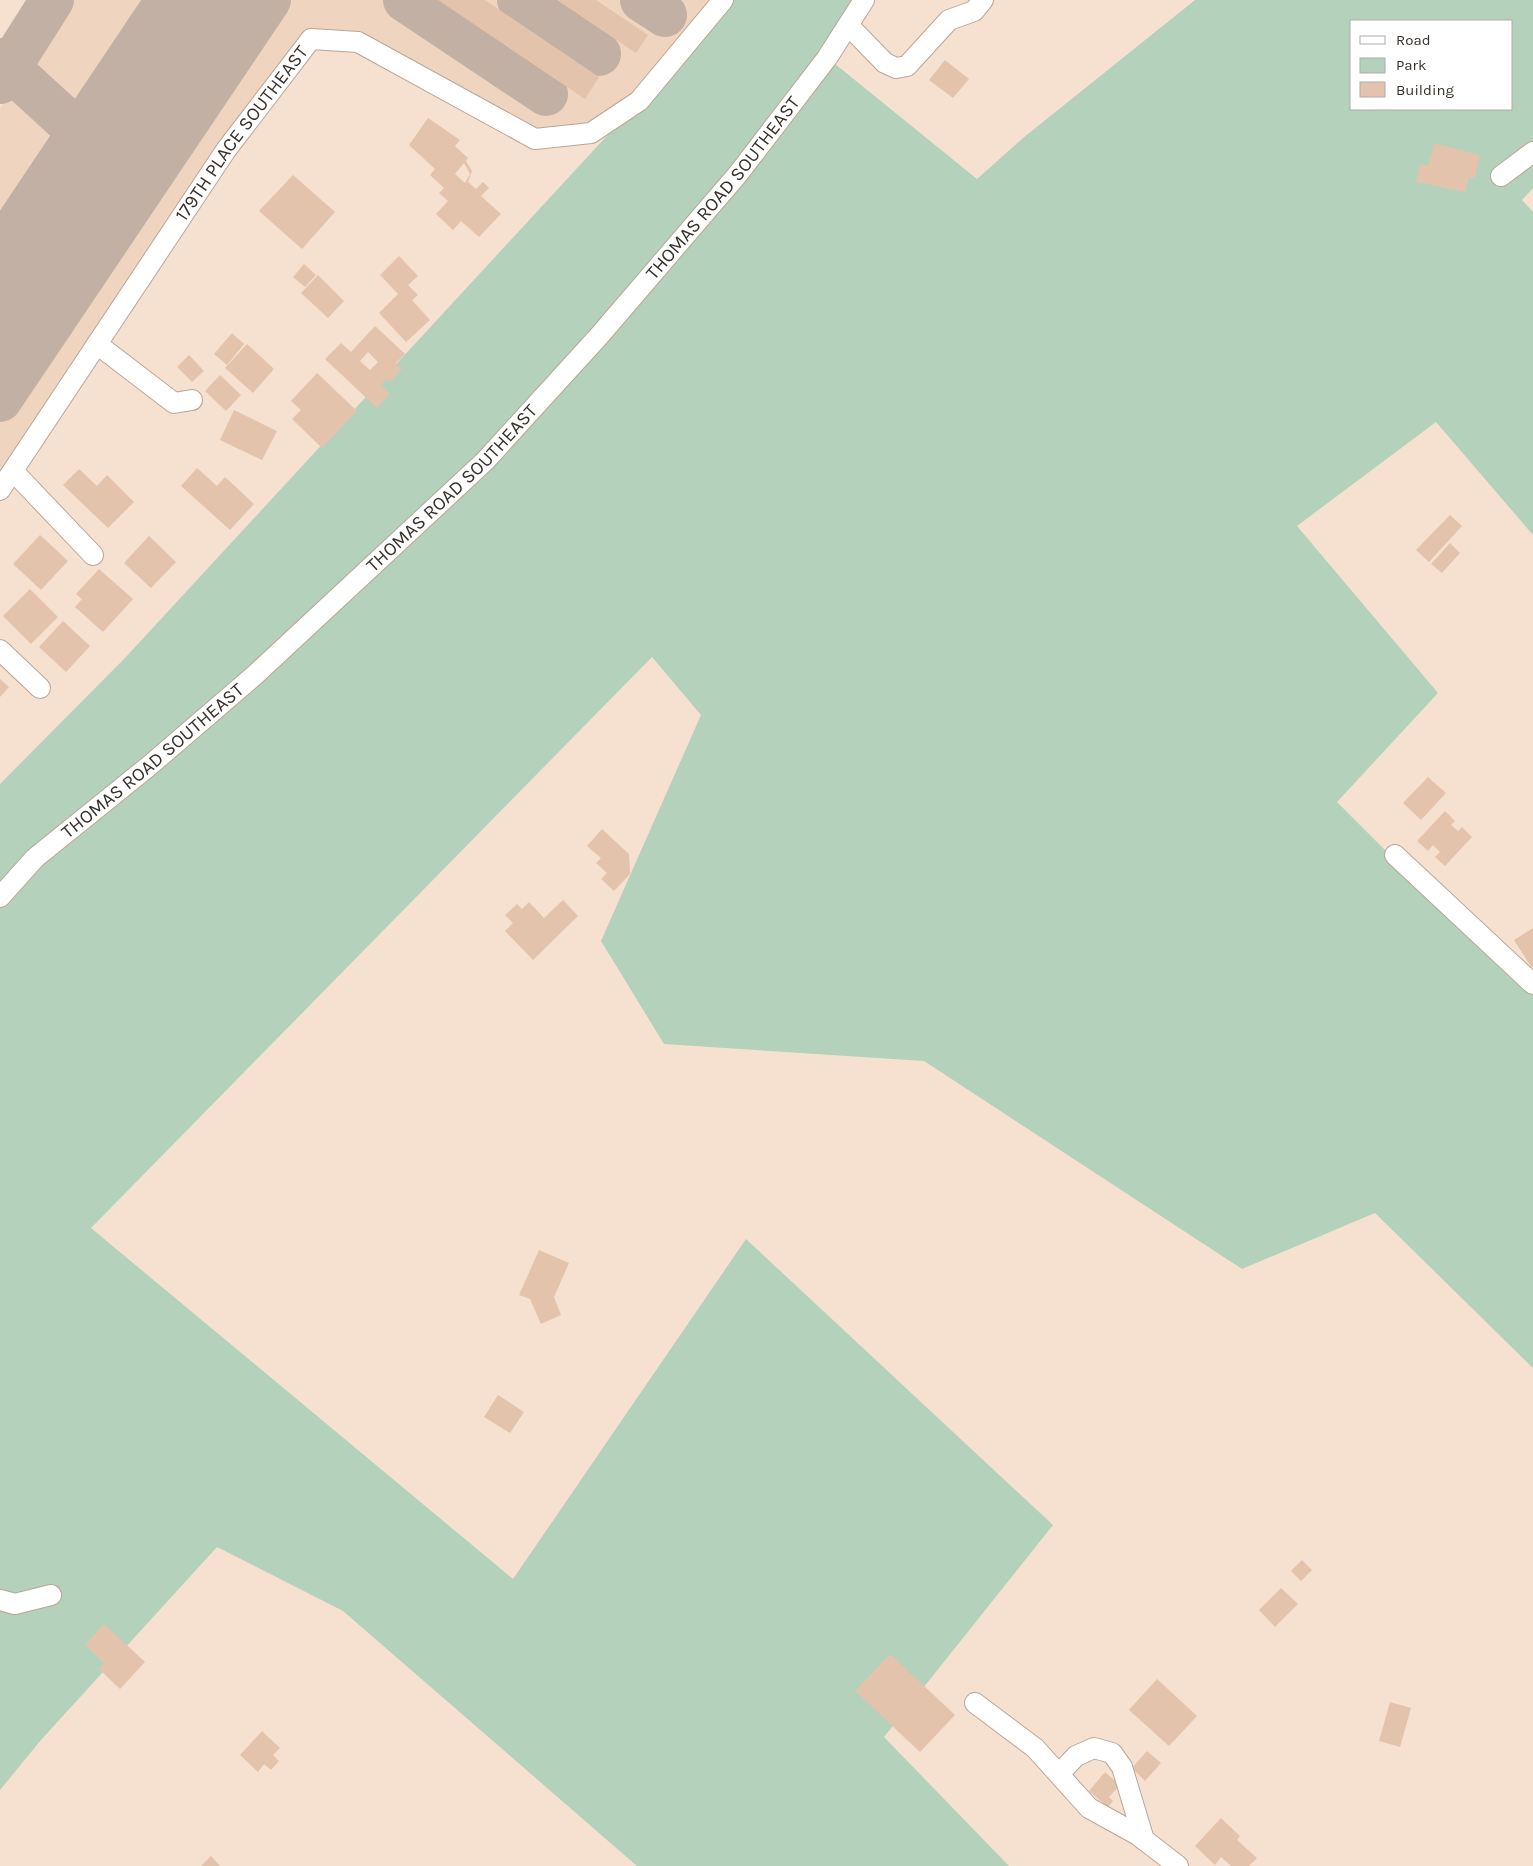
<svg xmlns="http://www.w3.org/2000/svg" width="1533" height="1866" viewBox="0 0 1533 1866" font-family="Karla,sans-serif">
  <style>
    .built { fill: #efd4bf }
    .green { fill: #b4d1bb; fill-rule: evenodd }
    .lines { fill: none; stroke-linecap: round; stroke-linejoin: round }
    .taxiway { stroke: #c2b0a4; stroke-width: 44 }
    .runway { stroke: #c2b0a4; stroke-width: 111 }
    .building { fill: #e3c3ab; fill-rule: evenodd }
    .minor-casing { stroke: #baa696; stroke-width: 22 }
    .minor { stroke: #fff; stroke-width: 20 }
    .labels { text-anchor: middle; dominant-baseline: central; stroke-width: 4; stroke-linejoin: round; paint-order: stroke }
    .street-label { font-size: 19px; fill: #372f29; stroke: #fff }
  </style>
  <rect width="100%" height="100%" fill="#f6e1d1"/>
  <path class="built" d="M72 0H723L639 101 591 133 535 139 358 42 311 39 0 490V109Z"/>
  <path class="green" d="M723 0H855L824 55 977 179 1023 138 1195 0H1533V188L1522 200 1533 212V535L1436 422 1297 526 1438 693 1337 802 1403 868 1533 988V1368L1375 1213 1242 1269 924 1061 664 1044 601 941 701 715 652 657 91 1228 513 1579 746 1239 1053 1525 884 1737 1009 1866H637L343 1611 217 1547 41 1740 0 1790V784L125 658 639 101ZM1352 21H1512V109H1352Z"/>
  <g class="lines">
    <g class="taxiway">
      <path d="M405 0 546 94"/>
      <path d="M519 0 599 54"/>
      <path d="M642 0 665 15"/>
      <path d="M198 15 243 0"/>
      <path d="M0 60 104 155"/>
      <path d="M0 82 52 0"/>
      <path d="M0 400 269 0"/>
    </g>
    <path class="runway" d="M0 310 208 0"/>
  </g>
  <g class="building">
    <path d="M438 0H485L599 77 585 99Z"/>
    <path d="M557 0H596L648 35 636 53Z"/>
    <path d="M945 60 969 79 953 98 929 80Z"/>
    <path d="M428 118 460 140 455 146 468 158 466 161 472 171 468 182 476 189 483 182 489 188 481 196 501 214 479 237 461 221 453 230 436 214 448 201 439 193 444 188 430 175 435 169 409 145ZM464 163 470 174 465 183 455 174Z"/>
    <path d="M1434 143 1480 155 1475 178 1469 177 1465 192 1416 182 1420 164 1428 166Z"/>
    <path d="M293 175 335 212 302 249 259 211Z"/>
    <path d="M399 256 418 276 408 285 418 295 412 300 430 320 406 342 379 313 398 294 380 275Z"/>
    <path d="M304 264 316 275 305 287 293 277Z"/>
    <path d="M318 275 344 301 328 318 301 293Z"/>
    <path d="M375 326 405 354 396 363 402 369 390 382 386 379 381 385 390 394 377 408 325 359 341 343 351 352ZM368 352 378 362 370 370 360 361Z"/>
    <path d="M232 333 244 344 227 365 214 354Z"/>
    <path d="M247 344 274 369 253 393 225 368Z"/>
    <path d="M189 355 204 371 192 382 177 367Z"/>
    <path d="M317 373 357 411 322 448 292 419 301 410 291 401Z"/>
    <path d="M220 375 241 395 226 411 205 391Z"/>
    <path d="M234 410 277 431 262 460 220 440Z"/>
    <path d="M197 468 217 486 225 477 254 504 230 530 181 486Z"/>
    <path d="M79 469 97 486 107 475 134 502 108 528 63 485Z"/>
    <path d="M1450 515 1462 526 1429 562 1416 550Z"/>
    <path d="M40 535 68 561 41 590 13 564Z"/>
    <path d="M149 536 176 562 151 588 124 563Z"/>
    <path d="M1450 543 1460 553 1442 573 1431 564Z"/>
    <path d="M99 569 133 599 103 632 75 607 82 599 76 594Z"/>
    <path d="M30 589 58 617 31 644 3 616Z"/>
    <path d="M63 621 90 646 66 672 39 647Z"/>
    <path d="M0 679 9 687 0 697Z"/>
    <path d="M1428 777 1446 793 1421 820 1403 803Z"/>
    <path d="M1445 811 1455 821 1451 825 1458 831 1462 827 1472 837 1445 866 1435 857 1440 852 1433 845 1428 851 1417 841Z"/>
    <path d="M602 829 629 854 630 874 614 891 601 879 607 873 596 863 601 858 587 846Z"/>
    <path d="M563 900 578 916 533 960 505 931 513 923 505 915 517 904 522 909 529 902 544 918Z"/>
    <path d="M1533 928V967L1532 968 1514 940Z"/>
    <path d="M539 1250 569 1263 554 1297 561 1315 541 1324 530 1299 519 1295Z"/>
    <path d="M498 1395 524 1412 510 1433 484 1417Z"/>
    <path d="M1302 1560 1312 1570 1301 1581 1291 1571Z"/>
    <path d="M1281 1588 1298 1604 1275 1627 1259 1610Z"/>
    <path d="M104 1624 145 1662 120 1689 99 1669 104 1663 85 1645Z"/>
    <path d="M890 1654 955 1715 920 1752 855 1691Z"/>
    <path d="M1157 1679 1197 1716 1169 1746 1129 1710Z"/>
    <path d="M1390 1702 1411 1708 1400 1747 1379 1741Z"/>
    <path d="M262 1731 280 1748 273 1755 279 1761 271 1770 264 1764 258 1772 240 1755Z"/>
    <path d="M1147 1751 1161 1763 1145 1781 1132 1768Z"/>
    <path d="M1105 1772 1120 1785 1109 1797 1113 1801 1108 1807 1089 1791Z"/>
    <path d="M1221 1818 1240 1836 1237 1840 1257 1858 1249 1866H1231L1221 1857 1215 1865 1195 1846Z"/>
    <path d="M211 1856 220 1866H201Z"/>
  </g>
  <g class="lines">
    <g class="minor-casing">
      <g id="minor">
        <path d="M849 26 885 63 896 68 907 66 949 20 974 11 983 0"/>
        <path d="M1501 176 1533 152"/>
        <path d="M97 344 174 403 192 400"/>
        <path d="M13 471 93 555"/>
        <path id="s1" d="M0 490 226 150 311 39 358 42 535 139 591 133 639 101 723 0"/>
        <path d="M0 650 40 688"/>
        <path d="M1395 855 1533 984"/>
        <path id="s2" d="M0 897 35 858 149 766 256 674 485 461 599 336 738 174 827 58 864 0"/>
        <path d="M0 1600 15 1604 51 1595"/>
        <path d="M975 1703 1035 1748 1089 1808 1138 1835 1178 1866"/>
        <path d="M1059 1774 1076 1756 1094 1748 1112 1753 1122 1767 1144 1840"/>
      </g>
    </g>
    <use href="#minor" class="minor"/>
  </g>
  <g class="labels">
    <g class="street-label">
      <text stroke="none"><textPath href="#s1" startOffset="431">179TH PLACE SOUTHEAST</textPath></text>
      <text stroke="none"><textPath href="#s2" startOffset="1015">THOMAS ROAD SOUTHEAST</textPath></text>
      <text stroke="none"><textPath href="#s2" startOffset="610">THOMAS ROAD SOUTHEAST</textPath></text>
      <text stroke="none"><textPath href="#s2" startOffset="205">THOMAS ROAD SOUTHEAST</textPath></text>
    </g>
  </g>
  <rect x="1350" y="20" width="162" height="90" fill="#ffffff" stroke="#afaca9"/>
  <rect x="1360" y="36" width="25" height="8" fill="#ffffff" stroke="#afaca9"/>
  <text x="1396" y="45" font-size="15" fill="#372f29">Road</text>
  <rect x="1360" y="58" width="25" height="15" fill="#b4d1bb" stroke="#afaca9"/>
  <text x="1396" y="70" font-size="15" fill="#372f29">Park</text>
  <rect x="1360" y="82" width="25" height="15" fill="#e3c3ab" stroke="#afaca9"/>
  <text x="1396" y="95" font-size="15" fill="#372f29">Building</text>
</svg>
